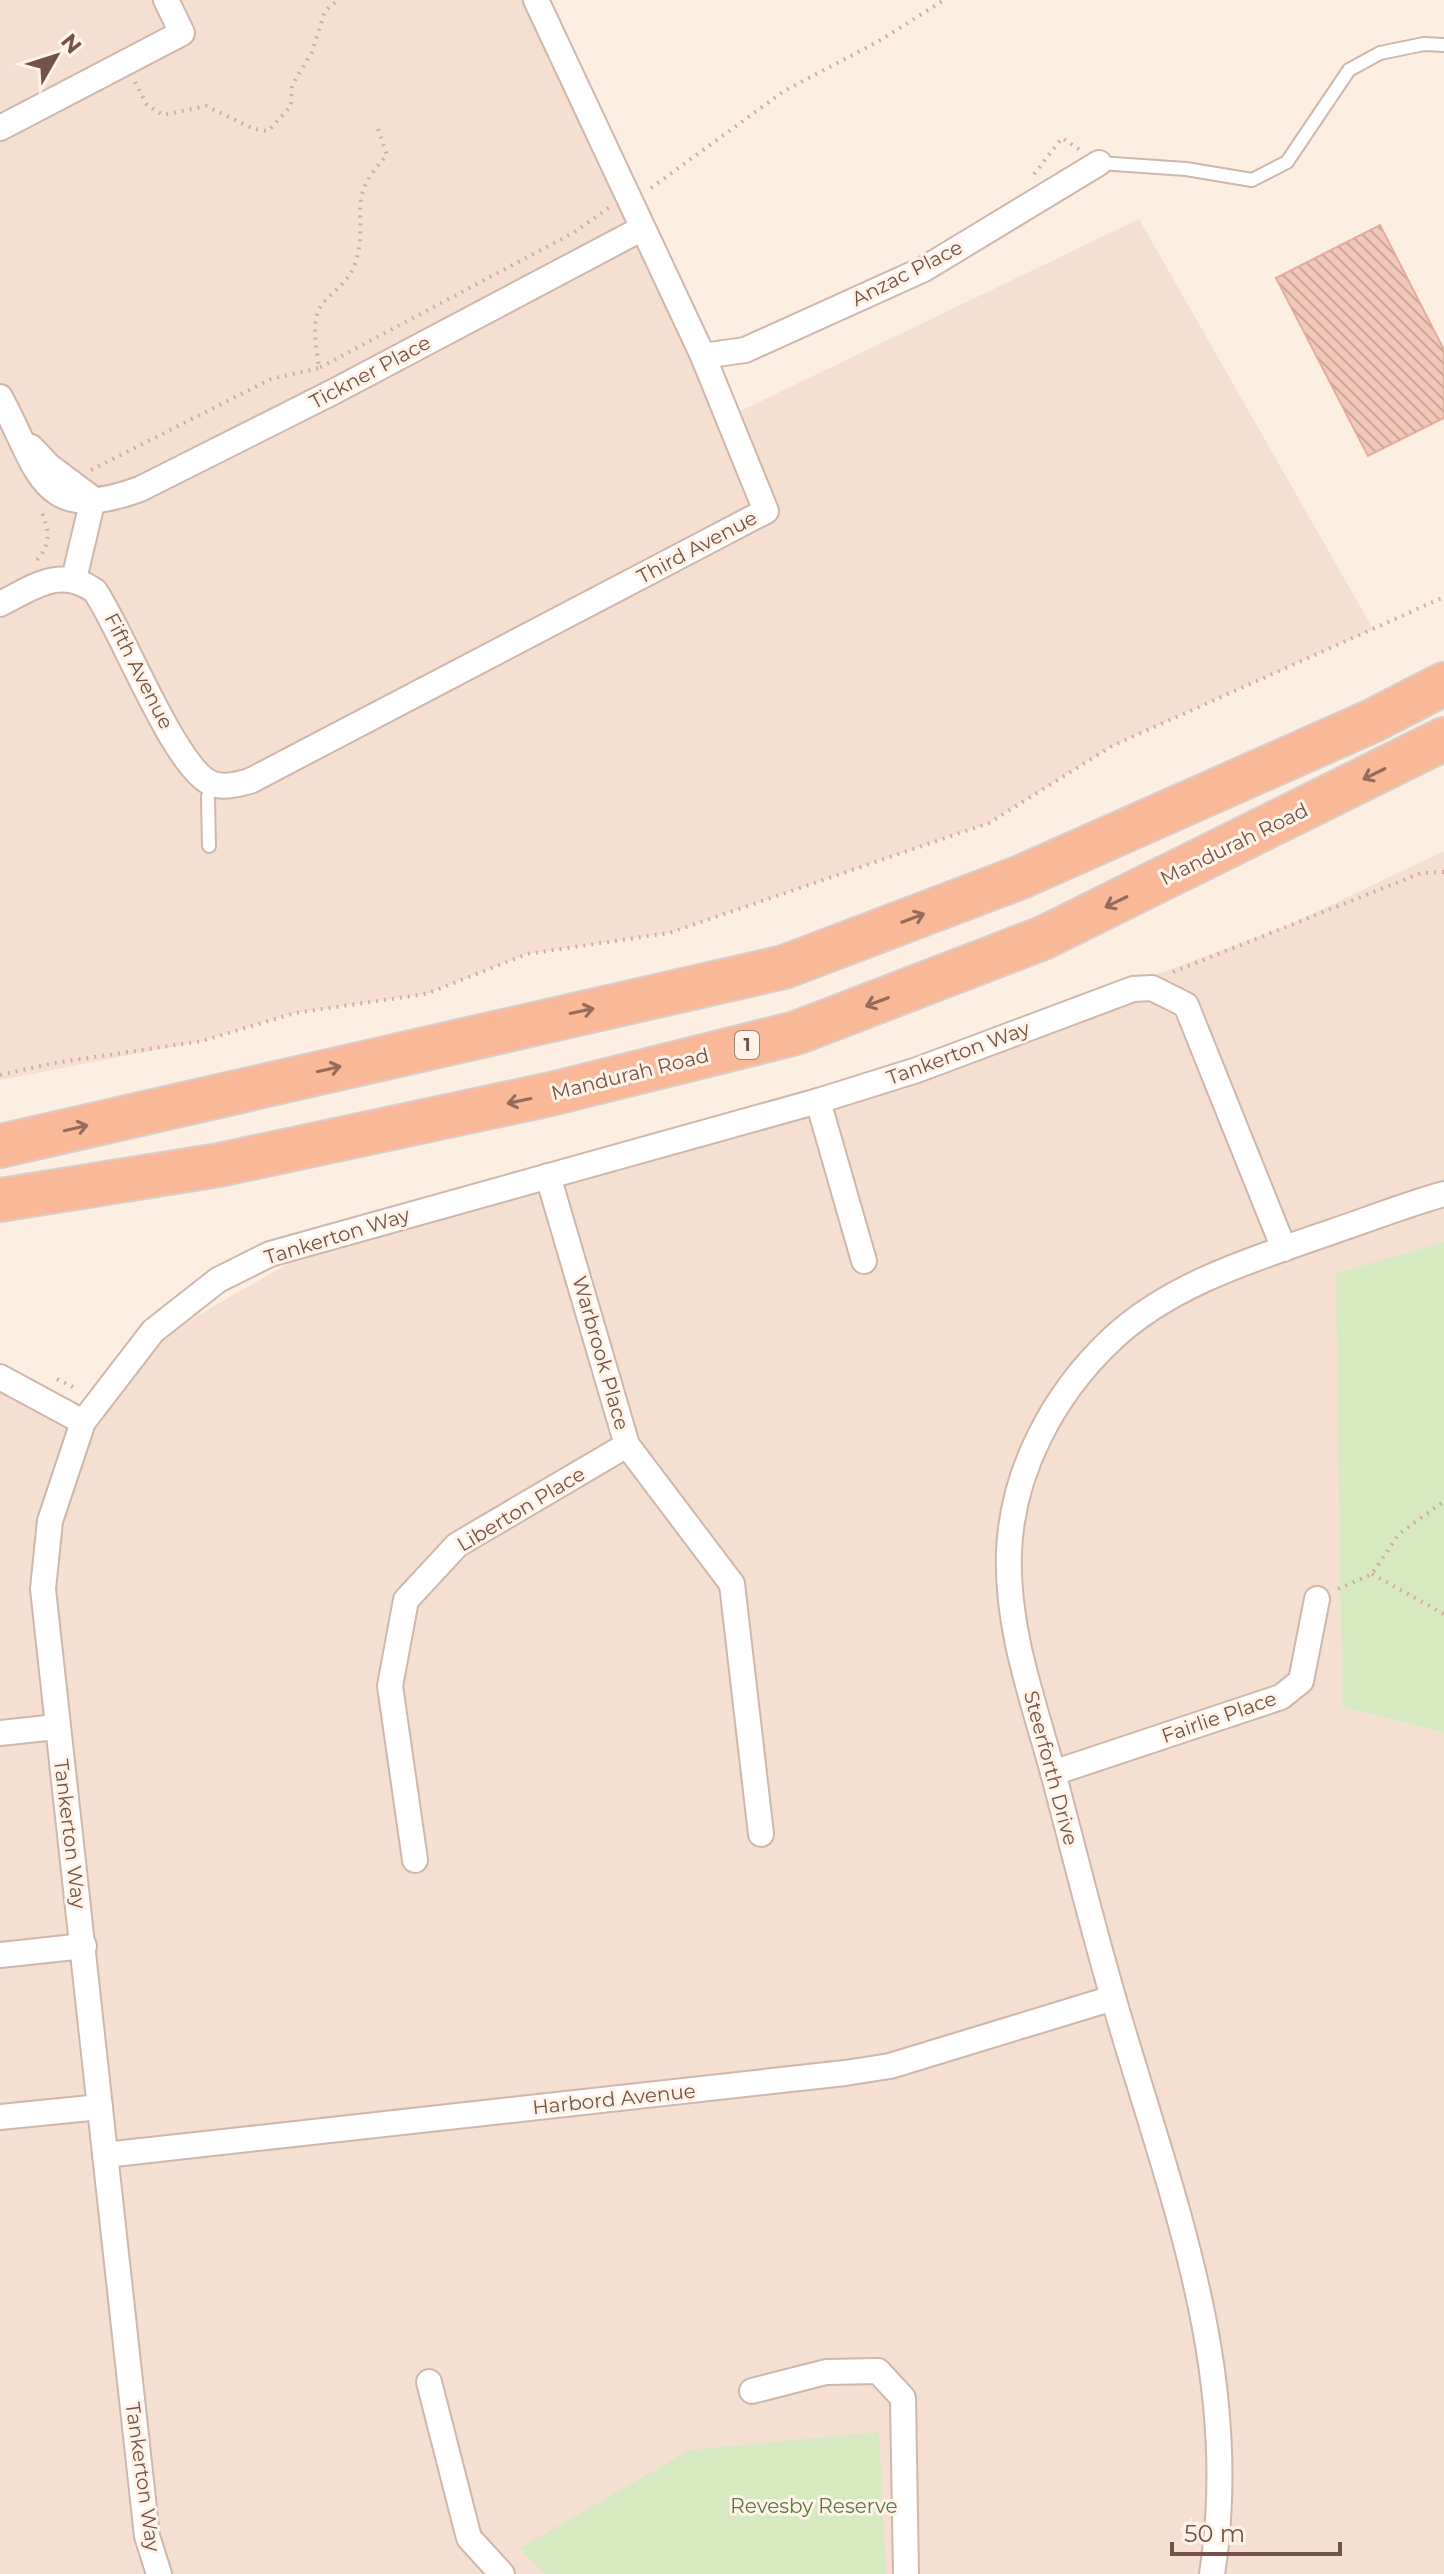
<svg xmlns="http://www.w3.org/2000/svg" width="1444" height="2574" viewBox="0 0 1444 2574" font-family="Montserrat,sans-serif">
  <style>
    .residential { fill: #f4dfd0 }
    .green { fill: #d6e9c0 }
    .building { fill: url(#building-back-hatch); stroke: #e4ad9a; stroke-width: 2 }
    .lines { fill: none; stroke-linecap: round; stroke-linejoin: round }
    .service-casing { stroke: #cfb7ac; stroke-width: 16 }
    .minor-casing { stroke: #cfb7ac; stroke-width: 28 }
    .trunk-casing { stroke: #d8cfcc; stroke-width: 46 }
    .path { stroke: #d6ac9d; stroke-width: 4; stroke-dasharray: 2 6; stroke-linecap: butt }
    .service { stroke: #fff; stroke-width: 12 }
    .minor { stroke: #fff; stroke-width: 24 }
    .trunk { stroke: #f9b898; stroke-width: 42 }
    .oneway { stroke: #956c5c }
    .labels { text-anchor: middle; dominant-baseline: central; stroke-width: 6; stroke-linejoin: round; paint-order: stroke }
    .shield { fill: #fff3e8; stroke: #9e8278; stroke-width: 2 }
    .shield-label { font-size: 18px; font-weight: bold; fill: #745248 }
    .street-label { font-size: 20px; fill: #745248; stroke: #fff3e8 }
    .park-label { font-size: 20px; fill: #587941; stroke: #fff3e8 }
  </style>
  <defs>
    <pattern id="building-back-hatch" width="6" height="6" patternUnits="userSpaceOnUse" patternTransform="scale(2)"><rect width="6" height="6" fill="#f2c9b9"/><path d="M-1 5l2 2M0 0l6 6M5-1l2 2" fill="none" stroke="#c9a698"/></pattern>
  </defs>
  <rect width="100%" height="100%" fill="#fcefe2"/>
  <g class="residential">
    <path d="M0 0H533L728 417 1139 219 1373 629 1112 746 989 823 669 933 527 954 426 994 295 1013 202 1041 0 1080Z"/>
    <path d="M1444 851V1242L1337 1273 1342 1707 1444 1733V2574H0V1379L83 1422 136 1351 341 1233 818 1101 1289 925Z"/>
  </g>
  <g class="green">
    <path d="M1444 1242V1733L1342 1707 1336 1273Z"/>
    <path d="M879 2432 886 2574H545L520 2548 690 2450Z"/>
  </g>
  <path class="building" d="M1380 225 1444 350V418L1368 456 1276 278Z"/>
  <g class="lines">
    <g class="service-casing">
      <g id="service">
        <path d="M1099 163 1186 169 1252 180 1287 162 1349 70 1380 53 1424 44 1444 45"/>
        <path d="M209 846 208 797 212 784"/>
      </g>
    </g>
    <g class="minor-casing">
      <g id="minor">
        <path d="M0 128 182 33 166 0"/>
        <path d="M703 356 745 350 924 269 1099 163"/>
        <path d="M0 397C40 470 39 526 140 489L333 392 641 229"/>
        <path d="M31 447 49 466 93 499"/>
        <path d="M74 579 93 499"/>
        <path d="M0 604C34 587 60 566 95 591 122 630 176 772 213 784 225 788 238 784 250 781L766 511 703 356 536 0"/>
        <path d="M818 1101 864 1261"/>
        <path d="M548 1176 627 1445 732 1584 761 1834"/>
        <path d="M0 1377 83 1422"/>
        <path d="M0 1733 56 1727"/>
        <path d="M1053 1773 1281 1697 1301 1681 1317 1599"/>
        <path d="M415 1860 390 1686 406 1600 457 1545 627 1445"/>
        <path d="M0 1955 84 1946"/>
        <path d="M0 2117 100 2107"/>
        <path d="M105 2155 845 2073 890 2066 1113 1998"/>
        <path d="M429 2382 469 2538 502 2574"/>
        <path d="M752 2391 826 2372 878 2371 903 2398 906 2574"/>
        <path d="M159 2574 147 2536 43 1589 50 1521 83 1422 153 1331 218 1280 270 1254 818 1101 917 1070 1133 989 1152 988 1186 1005 1284 1249"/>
        <path d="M1212 2574C1244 2370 1168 2188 1113 1997 1092 1925 1074 1852 1055 1780 1035 1705 1006 1631 1009 1552 1012 1472 1053 1395 1111 1340 1171 1283 1257 1258 1334 1231 1370 1219 1407 1204 1444 1194"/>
      </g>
    </g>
    <g class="trunk-casing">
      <g id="trunk">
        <path d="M0 1146 784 967 1021 877 1372 721 1444 684"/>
        <path d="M0 1200 219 1165 551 1094 796 1033 1043 938 1444 739"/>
      </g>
    </g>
    <g class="path">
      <path d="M135 82 147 105 163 115 206 106 254 129 268 131 291 106 292 85 312 52 325 11 338 0"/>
      <path d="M378 129 387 155C342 203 371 214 355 264 349 281 336 289 324 302 309 318 317 348 319 368L573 233 610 207"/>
      <path d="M1034 174 1062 138 1080 150"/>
      <path d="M651 188 784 91 879 41 944 0"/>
      <path d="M91 470 271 379 319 368"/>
      <path d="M37 560C52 543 49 530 41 510"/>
      <path d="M1173 972 1421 873 1444 872"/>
      <path d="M0 1075 54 1063 202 1041 295 1013 426 994 527 954 669 933 989 823 1112 746 1444 597"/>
      <path d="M57 1379 77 1389"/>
      <path d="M1372 1574 1444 1614"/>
      <path d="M1338 1589 1372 1574 1399 1534 1444 1501"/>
    </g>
    <use href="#service" class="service"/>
    <use href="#minor" class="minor"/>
    <use href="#trunk" class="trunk"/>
  </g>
  <defs><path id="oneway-shaft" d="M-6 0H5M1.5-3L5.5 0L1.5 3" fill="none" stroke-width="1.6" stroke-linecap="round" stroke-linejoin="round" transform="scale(2)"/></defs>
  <g class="oneway">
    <use href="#oneway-shaft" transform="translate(1374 774) rotate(154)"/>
    <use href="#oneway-shaft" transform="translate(1116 902) rotate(154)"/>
    <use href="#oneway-shaft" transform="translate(913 918) rotate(-21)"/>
    <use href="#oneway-shaft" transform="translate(877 1002) rotate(159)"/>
    <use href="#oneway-shaft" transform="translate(582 1011) rotate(-12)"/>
    <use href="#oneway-shaft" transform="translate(329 1069) rotate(-13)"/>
    <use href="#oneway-shaft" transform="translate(519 1101) rotate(168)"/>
    <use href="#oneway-shaft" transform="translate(76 1128) rotate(-13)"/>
  </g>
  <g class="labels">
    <rect class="shield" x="735" y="1031" width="24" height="28" rx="6"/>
    <g class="shield-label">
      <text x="747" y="1045">1</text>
    </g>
    <g class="street-label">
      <text transform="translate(907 273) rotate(-27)">Anzac Place</text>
      <text transform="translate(370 372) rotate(-28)">Tickner Place</text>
      <text transform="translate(697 547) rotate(-28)">Third Avenue</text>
      <text transform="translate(139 671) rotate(63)">Fifth Avenue</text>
      <text transform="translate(1234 844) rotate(-26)">Mandurah Road</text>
      <text transform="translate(958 1053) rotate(-20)">Tankerton Way</text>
      <text transform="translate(630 1074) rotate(-14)">Mandurah Road</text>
      <text transform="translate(337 1236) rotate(-17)">Tankerton Way</text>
      <text transform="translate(601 1353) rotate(74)">Warbrook Place</text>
      <text transform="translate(521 1509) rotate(-31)">Liberton Place</text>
      <text transform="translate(1219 1717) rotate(-19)">Fairlie Place</text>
      <text transform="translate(1051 1768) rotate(75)">Steerforth Drive</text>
      <text transform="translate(70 1834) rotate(83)">Tankerton Way</text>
      <text transform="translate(614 2099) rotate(-6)">Harbord Avenue</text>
      <text transform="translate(143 2477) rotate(82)">Tankerton Way</text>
    </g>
    <g class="park-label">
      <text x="814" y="2506">Revesby Reserve</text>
    </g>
  </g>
  <g transform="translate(56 56) rotate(51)" stroke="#fff3e8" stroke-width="6" paint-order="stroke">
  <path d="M0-6L14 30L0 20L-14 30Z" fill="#745248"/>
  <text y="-12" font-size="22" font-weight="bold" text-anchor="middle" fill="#745248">N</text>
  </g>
  <path d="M1172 2542v12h168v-12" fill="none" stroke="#745248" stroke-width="4"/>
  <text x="1184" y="2542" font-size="24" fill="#745248" stroke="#fff3e8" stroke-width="6" paint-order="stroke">50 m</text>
</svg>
